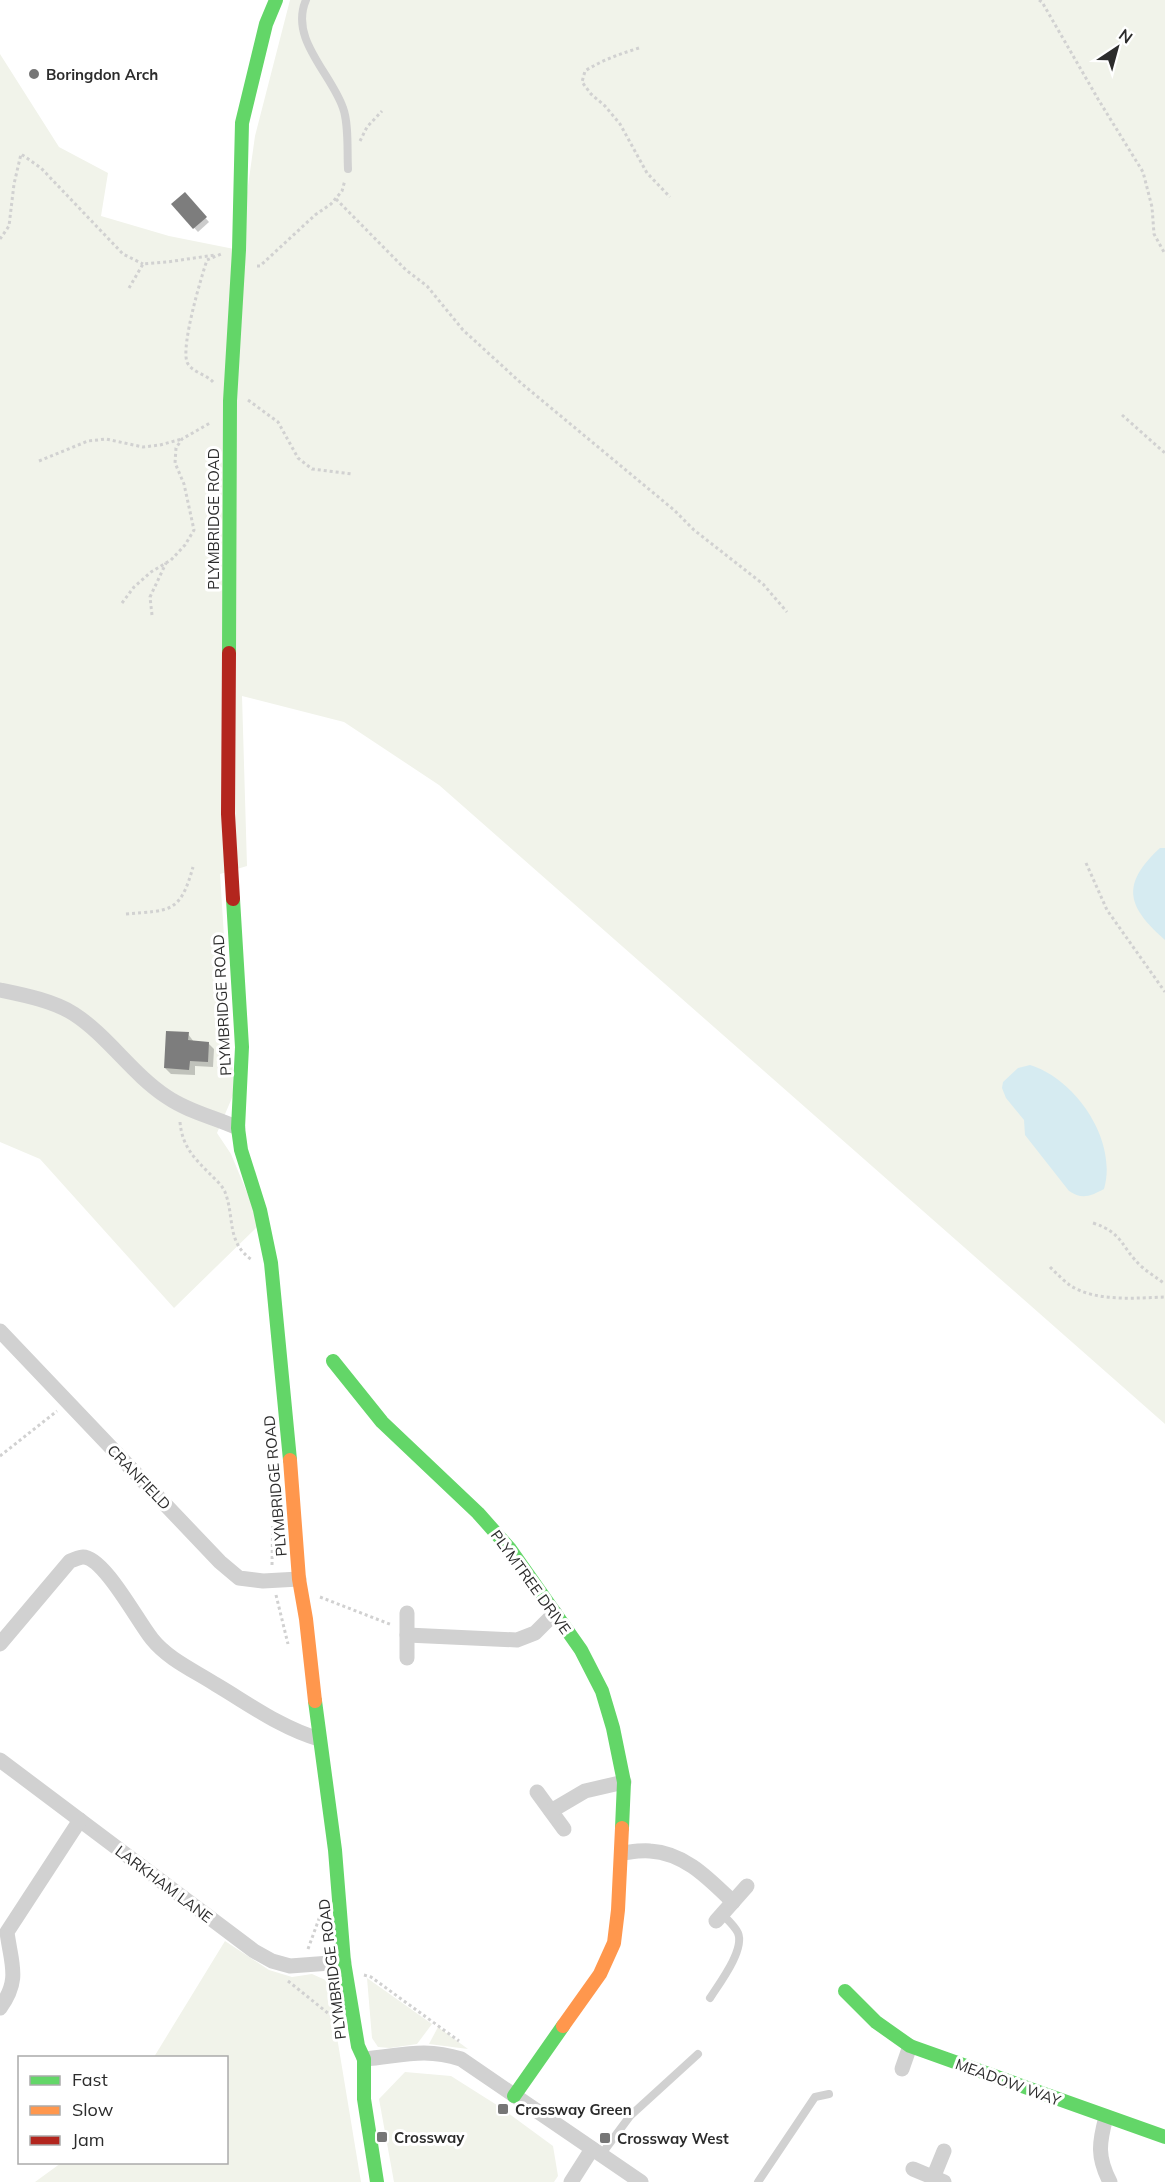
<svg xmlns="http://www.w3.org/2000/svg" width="1165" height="2182" viewBox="0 0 1165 2182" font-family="Mulish,sans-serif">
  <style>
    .green { fill: #f1f3ea }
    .water { fill: #d6ebf1 }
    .shadow { fill: #0003 }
    .building { fill: #7d7d7d }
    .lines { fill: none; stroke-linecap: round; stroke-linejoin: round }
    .path { stroke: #d1d1d1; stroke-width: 3; stroke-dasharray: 3 3; stroke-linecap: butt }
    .lane { stroke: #d1d1d1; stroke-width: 8 }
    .street { stroke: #d1d1d1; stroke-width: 15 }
    .fast { stroke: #63d668; stroke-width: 14 }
    .slow { stroke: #ff974d; stroke-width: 14 }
    .jam { stroke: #b3261e; stroke-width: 14 }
    .poi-dot { fill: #767676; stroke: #fff; stroke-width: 2 }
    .labels { text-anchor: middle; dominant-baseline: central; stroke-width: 6; stroke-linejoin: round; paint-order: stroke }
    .poi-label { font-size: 15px; font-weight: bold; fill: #2c2c2c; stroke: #fff; text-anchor: start }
    .street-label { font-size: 15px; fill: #2c2c2c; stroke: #fff }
  </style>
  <rect width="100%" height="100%" fill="#fff"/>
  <g class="green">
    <path d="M290 0H1165V1424L439 785 344 722 242 696 247 866 220 874 234 1093 217 1133 231 1154 260 1224 174 1308 40 1159 0 1142V54L59 147 108 173 101 216 169 236 239 250 255 136Z"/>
    <path d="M225 1941 269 1970 292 1977 312 1974 330 1982 336 1994 340 2026 336 2031 361 2182H35L61 2163 226 2162V2058L154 2057Z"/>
    <path d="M367 1978 432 2024 417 2044 390 2048 378 2047 372 2038Z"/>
    <path d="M438 2027 468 2049 429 2044Z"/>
    <path d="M405 2072 451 2076 500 2107 553 2146 558 2176 554 2182H394L379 2099Z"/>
  </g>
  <g class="water">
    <path d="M1160 848H1165V940C1126 906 1121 884 1160 848Z"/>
    <path d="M1030 1065C1076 1079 1118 1141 1104 1189 1091 1196 1082 1200 1069 1191L1025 1135 1024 1120 1006 1098 1002 1088 1003 1082 1018 1068Z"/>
  </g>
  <g class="shadow">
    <path d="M185 195 209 222 198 232 173 205Z"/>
    <path d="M188 1034 194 1042 208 1043 214 1049 213 1067 195 1066V1075L171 1074 165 1068Z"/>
  </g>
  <g class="building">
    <path d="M185 192 207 217 193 229 171 204Z"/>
    <path d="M166 1031 189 1032 188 1040 209 1042 208 1062 190 1061 189 1070 164 1068Z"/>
  </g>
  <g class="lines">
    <g class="path">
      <path d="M1039 0 1042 2 1098 99 1143 172 1152 207 1154 234 1165 254"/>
      <path d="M639 48C620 54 602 60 585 71L582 82 591 94 605 106 620 124 647 173 670 197"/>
      <path d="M360 141 367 127 382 111"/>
      <path d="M336 199 406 270 427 286 463 330 521 383 674 510 694 530 763 584 787 612"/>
      <path d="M0 239 9 226 14 184 21 154 41 168 123 254 143 264"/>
      <path d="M257 266H260L315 215 331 204 342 191 345 180"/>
      <path d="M129 288 143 264 167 262 215 255"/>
      <path d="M213 382C206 374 191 372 187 362 181 345 201 278 207 260L221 254"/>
      <path d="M248 400 278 422 298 458 312 469 352 474"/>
      <path d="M1122 415 1165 453"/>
      <path d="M39 461 88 441 106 439 143 447 160 445 182 439"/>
      <path d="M122 603 134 587 151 572 171 560 185 545 194 530 184 484 175 463 176 448 182 439 210 423"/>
      <path d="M152 615 150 597 166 563"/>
      <path d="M1086 863 1107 910 1165 992"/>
      <path d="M126 914C170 910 180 914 193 867"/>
      <path d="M180 1122C182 1146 194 1158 210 1174 215 1179 222 1185 225 1192 235 1218 226 1242 252 1260"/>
      <path d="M1093 1223C1124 1233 1121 1248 1142 1267 1149 1273 1157 1278 1165 1284"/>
      <path d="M1050 1267C1057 1274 1064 1281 1071 1286 1097 1302 1137 1298 1165 1297"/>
      <path d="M0 1456 57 1411"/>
      <path d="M272 1565 273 1505"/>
      <path d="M276 1595 288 1644"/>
      <path d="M320 1597 392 1625"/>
      <path d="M308 1949 320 1916"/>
      <path d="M364 1975 371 1977 459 2041"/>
      <path d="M288 1981 334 2018"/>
    </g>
    <g class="lane">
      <path d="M306 0C289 39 331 73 343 108 349 124 347 151 348 169"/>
      <path d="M710 1998C719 1984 745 1950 738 1933 735 1926 727 1919 722 1914"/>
      <path d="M601 2155 630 2116 698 2054"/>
      <path d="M758 2182 815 2097 829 2094"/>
    </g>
    <g class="street">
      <path d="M0 990C24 995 54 1001 74 1014 108 1036 132 1074 167 1097 189 1112 214 1117 238 1128"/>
      <path d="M0 1331 220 1562 239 1578 263 1581 299 1579"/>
      <path d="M407 1635 517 1640 535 1633 555 1613"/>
      <path d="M0 1644 70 1561C74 1560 79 1557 83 1557 104 1557 138 1622 152 1639 168 1659 193 1670 215 1684 249 1704 281 1728 319 1739"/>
      <path d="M407 1658V1613"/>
      <path d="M0 1760 254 1951 272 1961 290 1966 344 1962"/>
      <path d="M537 1792 564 1829"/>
      <path d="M551 1811 585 1791 624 1782"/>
      <path d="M622 1853C631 1852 641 1850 650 1851 685 1853 709 1879 733 1902"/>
      <path d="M716 1921 747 1886"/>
      <path d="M0 2008C21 1979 11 1964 7 1932L80 1820"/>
      <path d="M364 2059C401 2056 424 2047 461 2059L641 2182"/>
      <path d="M902 2069 910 2046"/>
      <path d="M1106 2117C1099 2143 1097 2157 1110 2182"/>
      <path d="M913 2169 944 2182"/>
      <path d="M933 2178 944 2151"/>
      <path d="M571 2182 592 2149"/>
    </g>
    <g class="fast">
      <path d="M229 653 230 401 239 250 242 123 266 24 276 0"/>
      <path d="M233 899 242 1047 238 1128 241 1150 260 1210 271 1263 290 1460"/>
      <path d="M333 1361 382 1422 478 1513 510 1549 581 1650 602 1691 613 1728 624 1782 622 1828"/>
      <path d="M315 1701 335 1850 344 1962 358 2046 364 2059V2099L377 2182"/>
      <path d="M845 1991 876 2022 910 2046 1165 2137"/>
      <path d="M514 2096 563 2026"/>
    </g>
    <g class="slow">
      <path d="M290 1460 299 1579 306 1619 315 1701"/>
      <path d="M563 2026 600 1974 614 1943 618 1910 622 1828"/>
    </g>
    <path class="jam" d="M229 653 228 814 233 899"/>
  </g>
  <g class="poi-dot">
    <circle cx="34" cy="74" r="6"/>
    <rect x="497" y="2103" width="12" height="12" rx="3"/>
    <rect x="376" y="2131" width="12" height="12" rx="3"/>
    <rect x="599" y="2132" width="12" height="12" rx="3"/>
  </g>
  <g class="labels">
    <g class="poi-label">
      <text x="46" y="74">Boringdon Arch</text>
      <text x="515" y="2109">Crossway Green</text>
      <text x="394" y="2137">Crossway</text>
      <text x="617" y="2138">Crossway West</text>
    </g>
    <g class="street-label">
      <text transform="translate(213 519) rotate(-90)">PLYMBRIDGE ROAD</text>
      <text transform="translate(222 1005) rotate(-93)">PLYMBRIDGE ROAD</text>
      <text transform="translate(139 1477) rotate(46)">CRANFIELD</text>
      <text transform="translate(275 1486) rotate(-95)">PLYMBRIDGE ROAD</text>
      <text transform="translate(531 1582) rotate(54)">PLYMTREE DRIVE</text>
      <text transform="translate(164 1884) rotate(37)">LARKHAM LANE</text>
      <text transform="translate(332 1969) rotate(-97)">PLYMBRIDGE ROAD</text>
      <text transform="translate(1008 2082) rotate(20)">MEADOW WAY</text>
    </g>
  </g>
  <rect x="18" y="2056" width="210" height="108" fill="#ffffff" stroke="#ababab" stroke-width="1.5"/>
  <rect x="30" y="2076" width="30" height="9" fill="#63d668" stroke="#ababab" stroke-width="1.5"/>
  <text x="72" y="2086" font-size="18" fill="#2c2c2c">Fast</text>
  <rect x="30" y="2106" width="30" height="9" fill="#ff974d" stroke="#ababab" stroke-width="1.5"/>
  <text x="72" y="2116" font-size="18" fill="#2c2c2c">Slow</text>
  <rect x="30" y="2136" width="30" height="9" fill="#b3261e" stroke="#ababab" stroke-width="1.5"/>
  <text x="72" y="2146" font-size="18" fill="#2c2c2c">Jam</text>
  <g transform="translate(1117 48) rotate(36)" stroke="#ffffff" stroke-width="4.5" paint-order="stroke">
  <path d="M0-4.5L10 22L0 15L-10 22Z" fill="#2c2c2c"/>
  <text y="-9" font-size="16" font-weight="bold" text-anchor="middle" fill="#2c2c2c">N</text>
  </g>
</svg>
